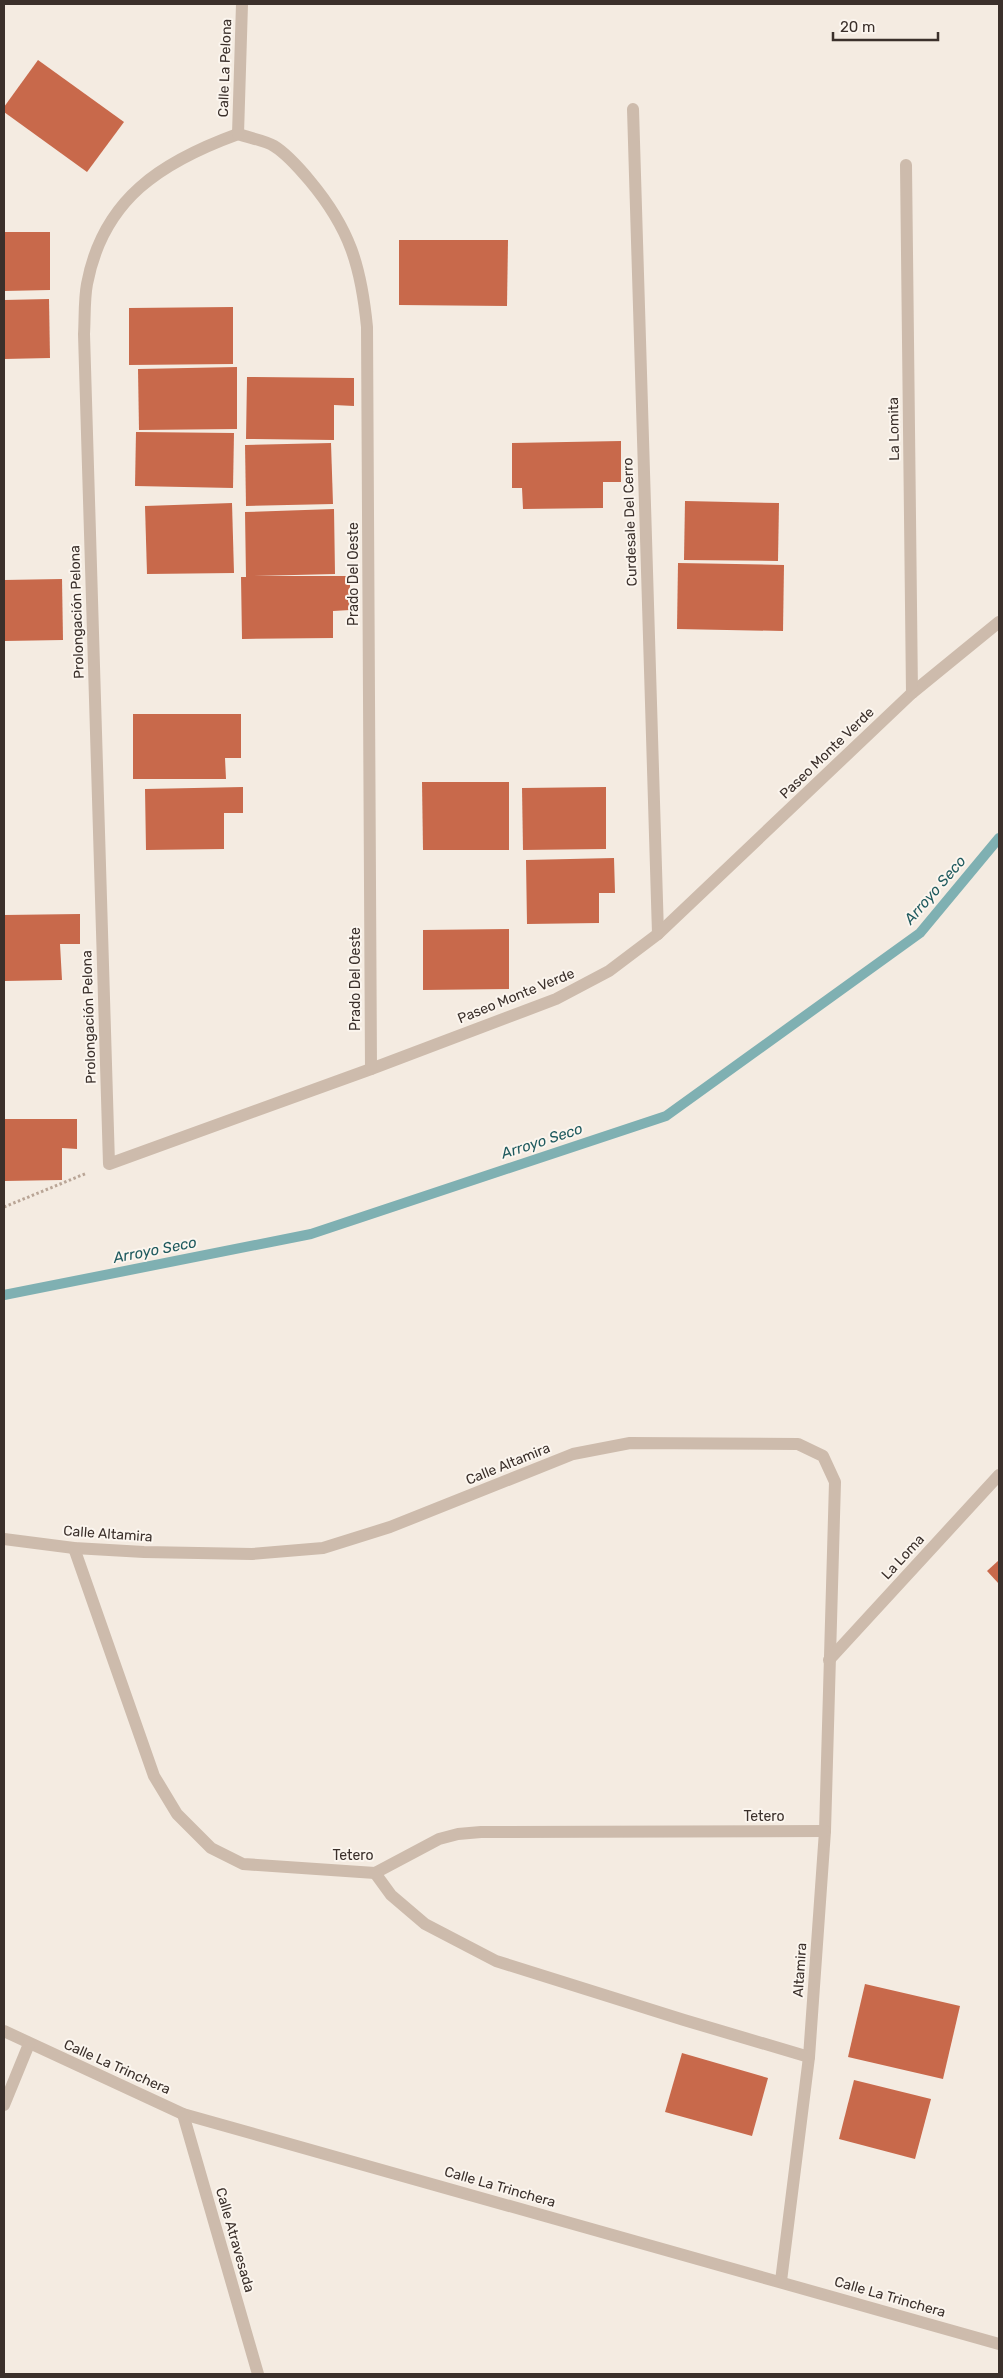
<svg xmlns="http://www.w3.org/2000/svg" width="1003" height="2378" viewBox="0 0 1003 2378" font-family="Rubik,sans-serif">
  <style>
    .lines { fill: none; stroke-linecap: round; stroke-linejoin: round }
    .stream { stroke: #7fb0b2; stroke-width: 10 }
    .building { fill: #c8694b }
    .path { stroke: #b9a596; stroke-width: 3; stroke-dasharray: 2.5 2.5; stroke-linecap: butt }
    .street { stroke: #cdbbac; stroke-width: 12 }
    .labels { text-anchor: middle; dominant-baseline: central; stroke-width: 4; stroke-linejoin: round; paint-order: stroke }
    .street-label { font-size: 14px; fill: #3b302b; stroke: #fbf5ee }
    .water-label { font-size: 15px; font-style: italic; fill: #1f5a5e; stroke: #fbf5ee }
  </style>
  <rect width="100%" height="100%" fill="#f4ebe1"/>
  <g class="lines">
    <path class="stream" d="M4 1295 311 1234 666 1116 920 933 999 838"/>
  </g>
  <g class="building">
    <path d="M38 60 124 122 87 172 4 112V107Z"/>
    <path d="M4 232H50V290L4 291Z"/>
    <path d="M399 240H508L507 306 399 305Z"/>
    <path d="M49 299 50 358 4 359V300Z"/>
    <path d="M233 307V364L129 365V308Z"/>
    <path d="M237 367V429L139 430 138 369Z"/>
    <path d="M247 377 354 378V406L334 405V440L246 439Z"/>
    <path d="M136 432 234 433 233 488 135 486Z"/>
    <path d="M621 441V482H603V508L523 509 522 488H512V443Z"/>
    <path d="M331 443 333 504 246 506 245 445Z"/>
    <path d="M685 501 779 503 778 561 684 560Z"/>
    <path d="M232 503 234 573 147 574 145 506Z"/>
    <path d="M334 509 335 574 253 576H350V610L333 611V638L242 639 241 577H246L245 512Z"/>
    <path d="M678 563 784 565 783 631 677 629Z"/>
    <path d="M62 579 63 640 4 641V580Z"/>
    <path d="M133 714H241V758H225L226 779H133Z"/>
    <path d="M422 782H509V850H423Z"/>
    <path d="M243 787V813H224V849L146 850 145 789Z"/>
    <path d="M606 787V849L523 850 522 788Z"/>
    <path d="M614 858 615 893H599V923L527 924 526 860Z"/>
    <path d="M80 914V944H60L62 980 4 981V915Z"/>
    <path d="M509 929V989L423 990V930Z"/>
    <path d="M4 1119H77V1149L62 1148V1180L4 1181Z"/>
    <path d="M999 1560V1584L987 1571Z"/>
    <path d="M865 1984 960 2006 943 2079 848 2057Z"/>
    <path d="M682 2053 768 2078 752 2136 665 2112Z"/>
    <path d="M854 2080 931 2099 915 2159 839 2139Z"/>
  </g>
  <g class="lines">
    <path class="path" d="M4 1207 87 1173"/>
    <g class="street">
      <path d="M633 109 658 934"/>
      <path d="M238 134C161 162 103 199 87 284 84 300 85 318 84 334L109 1164 371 1069 556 999 609 971 658 934 912 693 999 622"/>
      <path d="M238 134C249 138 264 140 274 146 287 154 300 169 310 181 350 229 361 266 367 327L371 1069"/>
      <path d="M238 134 242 4"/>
      <path d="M906 165 912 693"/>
      <path d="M4 1539 74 1548 144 1552 252 1554 323 1548 390 1527 573 1454 630 1443 798 1444 823 1456 835 1482 825 1831 809 2057 781 2281"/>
      <path d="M74 1548 154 1776 177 1814 211 1848 243 1864 375 1873 439 1839 458 1834 481 1832 825 1831"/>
      <path d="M829 1660 999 1475"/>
      <path d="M375 1873 391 1895 425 1924 496 1961 684 2020 809 2057"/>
      <path d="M4 2031 183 2114 999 2344"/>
      <path d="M4 2105 29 2044"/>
      <path d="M183 2114 258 2374"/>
    </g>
  </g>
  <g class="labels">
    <g class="street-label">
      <text transform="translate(225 68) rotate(-88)">Calle La Pelona</text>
      <text transform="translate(894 429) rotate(-91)">La Lomita</text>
      <text transform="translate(630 522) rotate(-92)">Curdesale Del Cerro</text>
      <text transform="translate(353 574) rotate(-90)">Prado Del Oeste</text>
      <text transform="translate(77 612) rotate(-92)">Prolongación Pelona</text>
      <text transform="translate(827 753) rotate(-44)">Paseo Monte Verde</text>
      <text transform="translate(355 979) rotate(-90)">Prado Del Oeste</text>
      <text transform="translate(516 996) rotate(-22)">Paseo Monte Verde</text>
      <text transform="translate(89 1017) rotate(-92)">Prolongación Pelona</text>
      <text transform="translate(508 1464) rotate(-22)">Calle Altamira</text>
      <text transform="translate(108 1534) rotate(4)">Calle Altamira</text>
      <text transform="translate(903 1557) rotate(-47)">La Loma</text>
      <text x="764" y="1816">Tetero</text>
      <text x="353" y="1855">Tetero</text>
      <text transform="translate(800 1970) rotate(-86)">Altamira</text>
      <text transform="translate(117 2067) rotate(24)">Calle La Trinchera</text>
      <text transform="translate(500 2187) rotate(16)">Calle La Trinchera</text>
      <text transform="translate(235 2240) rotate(74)">Calle Atravesada</text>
      <text transform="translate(890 2297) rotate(16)">Calle La Trinchera</text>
    </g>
    <g class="water-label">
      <text transform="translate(935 890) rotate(-49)">Arroyo Seco</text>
      <text transform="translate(542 1141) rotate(-18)">Arroyo Seco</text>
      <text transform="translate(155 1250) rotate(-11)">Arroyo Seco</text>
    </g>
  </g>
  <rect width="1003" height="2378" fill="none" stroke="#3b302b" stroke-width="10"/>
  <path d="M833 32v8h105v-8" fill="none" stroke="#3b302b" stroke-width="2.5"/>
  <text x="840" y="32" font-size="15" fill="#3b302b" stroke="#fbf5ee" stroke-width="4" paint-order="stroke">20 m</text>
</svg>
